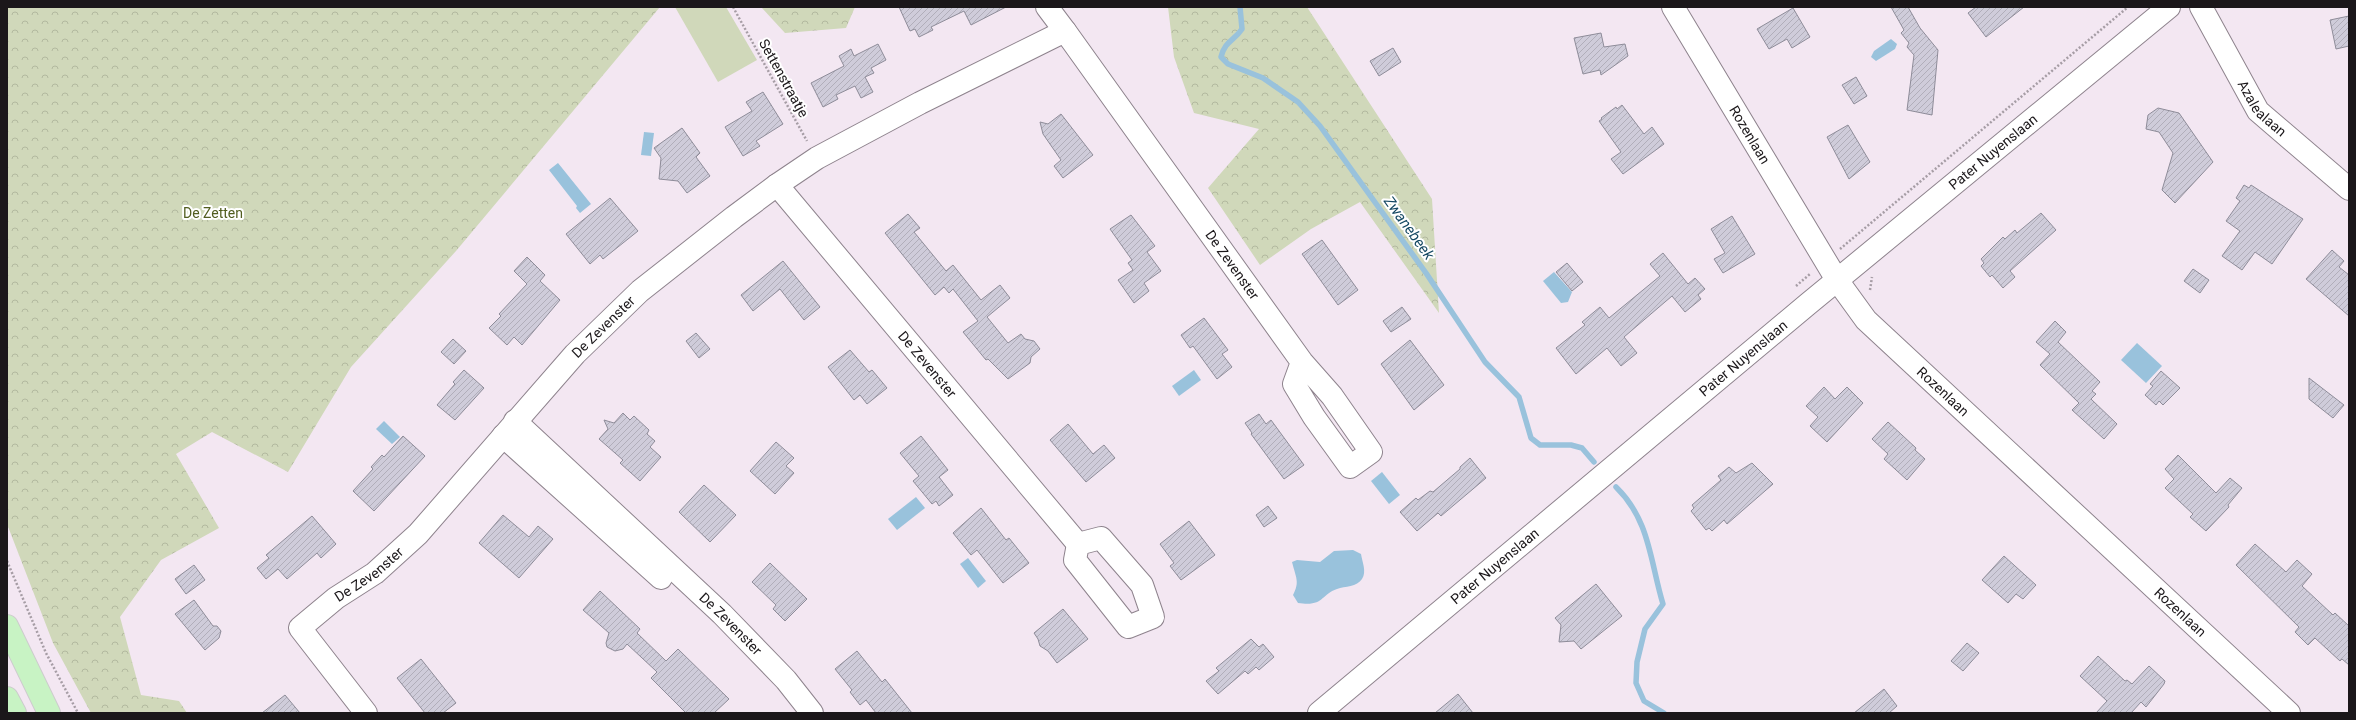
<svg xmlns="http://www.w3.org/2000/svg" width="2356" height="720" viewBox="0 0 2356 720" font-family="Roboto,sans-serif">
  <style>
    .forest { fill: url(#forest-crowns) }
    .pitch { fill: #d0d8ba }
    .water { fill: #99c2dc }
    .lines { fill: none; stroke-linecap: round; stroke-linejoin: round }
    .stream { stroke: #99c2dc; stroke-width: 5.5 }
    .building { fill: url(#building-hatch); stroke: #8e8c99 }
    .minor-casing { stroke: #8e838d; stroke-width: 24 }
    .major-casing { stroke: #cdcccd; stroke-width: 24 }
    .path { stroke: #a69da5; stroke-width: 2.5; stroke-dasharray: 2 2; stroke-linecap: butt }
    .minor { stroke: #fff; stroke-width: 22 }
    .major { stroke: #c8f3c4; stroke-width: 22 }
    .labels { text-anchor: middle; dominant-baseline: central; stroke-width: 4; stroke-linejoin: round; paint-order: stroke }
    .street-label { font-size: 14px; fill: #1b171a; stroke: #fff }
    .park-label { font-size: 14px; fill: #515d1f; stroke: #fff }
    .water-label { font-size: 15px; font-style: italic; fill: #154863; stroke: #fff }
  </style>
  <defs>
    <pattern id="forest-crowns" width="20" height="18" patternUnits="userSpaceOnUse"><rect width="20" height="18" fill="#d0d8ba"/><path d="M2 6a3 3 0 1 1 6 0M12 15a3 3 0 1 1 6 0" fill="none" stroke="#b2b99f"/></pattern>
    <pattern id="building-hatch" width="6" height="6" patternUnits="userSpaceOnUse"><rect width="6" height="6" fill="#cfccda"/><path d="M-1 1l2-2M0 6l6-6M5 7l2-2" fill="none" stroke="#b1aeba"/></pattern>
  </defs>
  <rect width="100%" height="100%" fill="#f3e7f2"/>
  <g class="forest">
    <path d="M7 7H660L456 251 351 367 288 472 212 432 176 454 219 528 161 560 120 617 141 695 179 701 187 713H91L53 643 7 524Z"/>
    <path d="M761 7H855L846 28 785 33Z"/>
    <path d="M1168 7H1307L1432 199 1439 313 1360 202 1311 229 1260 265 1208 188 1259 129 1194 113 1174 57Z"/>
  </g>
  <path class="pitch" d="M675 7H726L757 60 718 82Z"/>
  <g class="water">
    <path d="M1891 39 1897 44 1895 49 1876 61 1871 57 1874 51Z"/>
    <path d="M644 132 654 133 651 156 641 155Z"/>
    <path d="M558 163 591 204 580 213 576 208 577 206 549 170Z"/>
    <path d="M1554 272 1572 292 1568 302 1561 303 1543 281Z"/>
    <path d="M2137 343 2162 366 2146 383 2121 360Z"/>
    <path d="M1194 370 1201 380 1179 396 1172 386Z"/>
    <path d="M384 421 400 437 392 444 376 429Z"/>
    <path d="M1382 472 1400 495 1389 504 1371 481Z"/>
    <path d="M916 497 925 508 897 530 888 519Z"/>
    <path d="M1353 550 1361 554C1362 561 1367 572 1362 579 1357 587 1345 586 1337 589 1320 595 1324 607 1298 603L1293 595C1300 582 1296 578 1292 562L1297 560 1320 562 1334 551Z"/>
    <path d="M968 558 986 581 978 588 960 564Z"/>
  </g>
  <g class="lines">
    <g class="stream">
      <path d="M1240 7 1242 29C1234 41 1225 41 1221 57L1228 64 1263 78 1298 102 1320 126 1426 273 1485 362 1519 397 1531 438 1540 445H1571L1582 448 1594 462"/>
      <path d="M1616 487C1650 520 1650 561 1663 604L1645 629 1637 662 1636 683 1644 701 1664 713"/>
    </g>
  </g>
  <g class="building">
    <path d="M899 7H1006L971 25 964 11 931 27 933 30 919 37 915 29 910 31Z"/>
    <path d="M1891 7H1908L1920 28 1938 50 1932 115 1907 110 1914 55 1907 47 1909 43 1901 33 1904 30Z"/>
    <path d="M1976 7H2024L1986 37 1968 13Z"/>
    <path d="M1793 8 1810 37 1792 48 1787 39 1769 49 1757 29Z"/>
    <path d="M2349 16V46L2336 49 2330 20Z"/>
    <path d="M1601 33 1604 47 1625 44 1628 56 1601 75 1600 70 1583 74 1574 38Z"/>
    <path d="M878 44 886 60 871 68 874 73 865 77 873 92 861 98 855 86 836 95 838 99 823 107 811 83 844 66 839 56 851 49 854 56Z"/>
    <path d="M1393 48 1401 62 1379 76 1370 61Z"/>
    <path d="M1856 77 1867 96 1854 104 1842 85Z"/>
    <path d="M763 92 783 124 756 141 760 146 743 156 725 127 752 111 746 102Z"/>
    <path d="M1622 105 1644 134 1652 127 1664 144 1623 174 1611 159 1621 152 1599 121 1602 119 1601 118 1616 107 1617 109Z"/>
    <path d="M2158 108 2179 113 2213 162 2175 203 2162 190 2173 153 2159 132 2146 129 2148 115Z"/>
    <path d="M1061 114 1093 155 1063 178 1054 166 1061 160 1043 134 1040 122 1048 124Z"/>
    <path d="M1848 125 1870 162 1849 179 1827 137Z"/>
    <path d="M682 128 700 153 696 157 710 176 687 193 678 181 659 179 661 158 654 148Z"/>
    <path d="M2244 185 2249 188 2251 185 2303 219 2272 264 2255 252 2242 270 2222 256 2240 231 2226 221 2240 201 2236 198Z"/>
    <path d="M610 198 638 231 603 259 600 255 590 264 566 234Z"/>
    <path d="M2041 213 2056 230 2010 271 2015 277 2003 288 1992 275 1990 277 1981 266 1984 263 1981 259 2003 237 2005 239 2015 230 2017 233Z"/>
    <path d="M908 214 920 228 914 232 946 271 953 265 981 300 1000 285 1010 298 987 317 1008 343 1021 334 1025 339 1034 341 1040 349 1031 357 1030 363 1008 379 988 359 986 360 963 332 978 321 953 289 949 293 944 287 935 295 885 233Z"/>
    <path d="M1131 215 1155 246 1147 252 1161 271 1144 283 1149 291 1134 303 1118 280 1133 270 1128 263 1132 260 1110 229Z"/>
    <path d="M1732 216 1755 254 1723 273 1714 259 1725 253 1711 229Z"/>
    <path d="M1322 240 1358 290 1338 305 1302 254Z"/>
    <path d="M2332 250 2344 261 2339 267 2349 275V316L2306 279Z"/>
    <path d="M1663 253 1688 284 1695 278 1705 289 1698 295 1701 299 1685 312 1672 296 1624 337 1637 353 1621 366 1607 348 1576 374 1556 348 1585 325 1582 322 1600 307 1609 318 1660 276 1650 264Z"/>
    <path d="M527 257 545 275 540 281 560 300 522 345 514 337 507 345 489 328 501 316 499 314 527 284 514 271Z"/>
    <path d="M783 261 820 307 804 320 780 289 753 311 741 295Z"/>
    <path d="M1567 263 1583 282 1572 291 1556 272Z"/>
    <path d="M2193 269 2209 280 2200 293 2184 281Z"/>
    <path d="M1402 307 1411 319 1391 332 1383 321Z"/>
    <path d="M1204 318 1228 350 1222 354 1232 367 1217 379 1193 346 1190 348 1181 335Z"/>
    <path d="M2055 321 2066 332 2058 342 2100 382 2092 391 2096 394 2091 399 2117 424 2104 439 2072 410 2079 403 2040 365 2050 354 2036 342Z"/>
    <path d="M696 333 710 349 699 358 686 341Z"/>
    <path d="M453 339 466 351 454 364 441 352Z"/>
    <path d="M1410 340 1444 385 1414 410 1381 364Z"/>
    <path d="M850 350 869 372 872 370 887 388 867 404 860 395 854 400 828 367Z"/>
    <path d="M464 370 484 388 455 420 437 405 455 384 453 382Z"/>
    <path d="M2161 371 2180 388 2163 405 2159 401 2156 405 2145 395 2153 386 2150 384Z"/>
    <path d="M2309 378 2344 405 2333 418 2309 399Z"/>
    <path d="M1824 387 1835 399 1847 387 1863 403 1827 442 1810 426 1818 417 1806 406Z"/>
    <path d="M623 413 630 420 634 416 649 430 647 434 655 441 650 447 661 457 640 481 620 463 623 460 599 439 608 429 604 420 614 423Z"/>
    <path d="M1259 414 1266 424 1271 420 1304 465 1284 479 1251 434 1252 433 1245 423Z"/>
    <path d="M1888 422 1916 448 1915 450 1925 459 1907 480 1884 459 1888 454 1872 439Z"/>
    <path d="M1068 424 1093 454 1104 445 1115 458 1086 482 1050 440Z"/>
    <path d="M403 436 425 456 374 511 353 491 373 469 371 467 382 455 384 457Z"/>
    <path d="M921 436 948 470 939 477 953 495 939 506 936 501 932 504 913 481 919 476 900 453Z"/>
    <path d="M776 442 794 458 786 466 794 473 775 494 750 471Z"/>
    <path d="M2178 455 2216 493 2230 478 2242 488 2228 505 2229 507 2206 531 2190 517 2193 514 2165 488 2174 479 2165 469Z"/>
    <path d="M1470 458 1486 478 1441 516 1438 513 1417 531 1400 512 1416 498 1418 500 1430 491 1433 492 1460 469V467Z"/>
    <path d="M1752 463 1773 484 1727 524 1724 520 1712 531 1709 528 1706 530 1691 511 1694 508 1692 505 1721 480 1718 476 1729 467 1736 473Z"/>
    <path d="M704 485 736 515 710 542 679 512Z"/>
    <path d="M1268 506 1277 518 1264 527 1256 515Z"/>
    <path d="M981 508 1006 540 1009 538 1029 563 1003 583 977 550 971 555 953 533Z"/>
    <path d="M503 515 529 537 538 526 553 539 519 578 479 543Z"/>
    <path d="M312 516 336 544 321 558 317 553 287 579 278 569 266 579 257 568 269 558 266 555Z"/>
    <path d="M1189 521 1215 555 1181 580 1170 566 1174 563 1160 544Z"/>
    <path d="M2255 544 2286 572 2297 560 2312 574 2302 586 2333 615 2335 613 2349 626V665L2342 659 2340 661 2315 638 2308 645 2295 632 2299 627 2236 565Z"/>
    <path d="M2004 556 2036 585 2023 599 2016 594 2008 603 1982 580Z"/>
    <path d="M770 563 807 599 785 621 773 609 776 605 752 582Z"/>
    <path d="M194 565 205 580 186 594 175 579Z"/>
    <path d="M1596 584 1622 616 1581 649 1574 641 1559 642 1561 625 1555 618Z"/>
    <path d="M600 591 640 629 637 633 666 661 678 649 729 699 714 713H686L651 678 657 672 656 671 627 644 623 649 615 651 607 647 606 643 609 633 583 610Z"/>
    <path d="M194 600 213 626H217L221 631 219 638 205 650 175 614Z"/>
    <path d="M1063 609 1088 639 1057 663 1048 651 1040 646 1038 639 1034 633Z"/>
    <path d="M1251 639 1259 647 1263 644 1274 657 1259 670 1256 667 1248 674 1245 671 1218 694 1206 681 1219 671 1216 668Z"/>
    <path d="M1967 643 1979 653 1963 671 1951 661Z"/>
    <path d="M857 651 882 682 885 679 912 713H876L866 700 860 705 850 692 852 690 835 669Z"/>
    <path d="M2098 656 2125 681 2127 680 2132 684 2149 666 2165 681 2164 684 2146 707 2141 702 2131 713H2096L2107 701 2080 676Z"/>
    <path d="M421 659 456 703 443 713H425L397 678Z"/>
    <path d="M1884 689 1897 706 1889 713H1854Z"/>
    <path d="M1458 694 1473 713H1435Z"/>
    <path d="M285 695 300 713H262Z"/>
  </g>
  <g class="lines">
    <g class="minor-casing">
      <g id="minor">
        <path d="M1047 7 1065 31"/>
        <path id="s1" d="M1673 7 1837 280 1866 320 2289 713"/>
        <path id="s2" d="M2201 7 2258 111 2349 189"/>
        <path id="s3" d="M777 185 1078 544"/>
        <path id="s4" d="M515 421 722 614 786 680 812 713"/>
        <path d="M503 436 661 578"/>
        <path d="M1101 538 1142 585 1153 617 1128 627 1075 560 1078 544Z"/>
        <path id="s5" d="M366 713 300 628 336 598 375 573 418 534 575 354 640 291 734 217 777 185 817 158 920 103 1065 31 1302 362 1332 396 1371 452 1350 467 1314 417 1294 384 1302 362"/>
        <path id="s6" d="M1319 713 1808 304 2169 7"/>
      </g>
    </g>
    <g class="major-casing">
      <g id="major">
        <path d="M7 626 49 713"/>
        <path d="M7 698 15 713"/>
      </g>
    </g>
    <g class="path">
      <path d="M733 7 807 141"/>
      <path d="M1840 249 2128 7"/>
      <path d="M1796 286 1810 274"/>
      <path d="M1870 290 1872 277"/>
      <path d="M7 561 46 653 78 713"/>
    </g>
    <use href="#minor" class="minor"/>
    <use href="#major" class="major"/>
  </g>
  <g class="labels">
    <g class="street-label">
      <text transform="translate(784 78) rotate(61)">Settenstraatje</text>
      <text stroke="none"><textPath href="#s2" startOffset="119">Azalealaan</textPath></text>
      <text stroke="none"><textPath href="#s1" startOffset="149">Rozenlaan</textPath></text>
      <text stroke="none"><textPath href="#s6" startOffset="877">Pater Nuyenslaan</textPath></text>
      <text stroke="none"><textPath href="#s5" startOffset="1376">De Zevenster</textPath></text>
      <text stroke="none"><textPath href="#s5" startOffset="537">De Zevenster</textPath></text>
      <text stroke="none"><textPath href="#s6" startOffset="553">Pater Nuyenslaan</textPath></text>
      <text stroke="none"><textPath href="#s3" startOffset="234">De Zevenster</textPath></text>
      <text stroke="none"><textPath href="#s1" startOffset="473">Rozenlaan</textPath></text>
      <text stroke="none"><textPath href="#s6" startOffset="229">Pater Nuyenslaan</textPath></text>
      <text stroke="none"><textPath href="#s5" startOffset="195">De Zevenster</textPath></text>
      <text stroke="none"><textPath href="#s1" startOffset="797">Rozenlaan</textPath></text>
      <text stroke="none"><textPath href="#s4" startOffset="296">De Zevenster</textPath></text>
    </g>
    <g class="park-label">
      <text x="213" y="213">De Zetten</text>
    </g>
    <g class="water-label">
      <text transform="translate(1409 228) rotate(54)">Zwanebeek</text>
    </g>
  </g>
  <rect width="2356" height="720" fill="none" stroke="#1b171a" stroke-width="16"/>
</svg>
